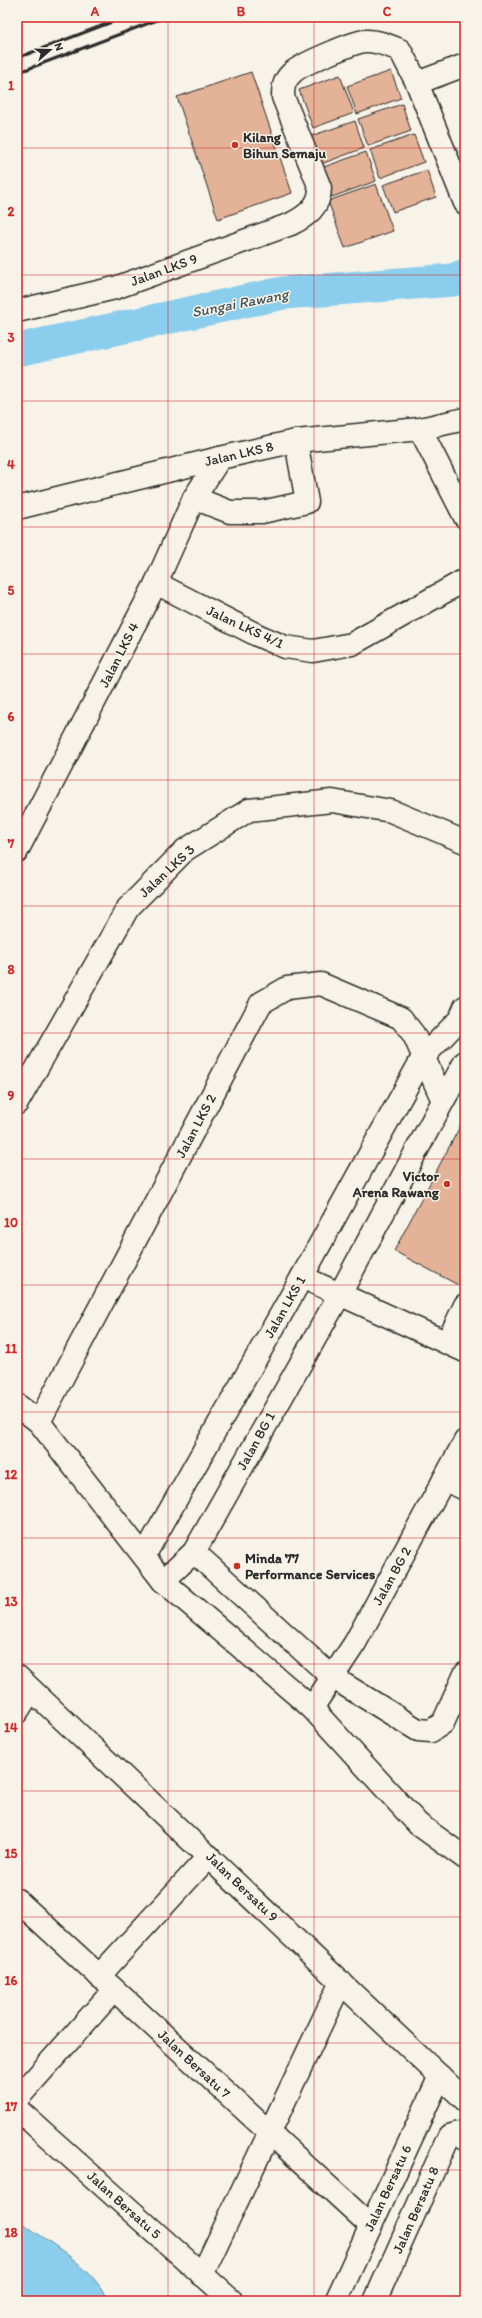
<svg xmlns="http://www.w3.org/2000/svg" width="482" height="2318" viewBox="0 0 482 2318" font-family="Itim,sans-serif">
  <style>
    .water { fill: #8bcded; stroke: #658c9f }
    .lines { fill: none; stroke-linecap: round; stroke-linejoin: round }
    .river { stroke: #8bcded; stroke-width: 33 }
    .building { fill: #e4b296; stroke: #2b2b2b }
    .minor-casing { stroke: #2b2b2b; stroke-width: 25 }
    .minor { stroke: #f7f3e8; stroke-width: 22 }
    .rail { stroke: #2b2b2b; stroke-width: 3 }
    .grid { fill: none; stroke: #d62828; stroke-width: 1; stroke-opacity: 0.55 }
    .poi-dot { fill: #c8321e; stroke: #f7f3e8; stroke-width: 1.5 }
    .labels { text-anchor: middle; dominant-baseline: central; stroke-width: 3; stroke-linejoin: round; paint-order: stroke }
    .poi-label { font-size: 14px; font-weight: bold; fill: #2b2b2b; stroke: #f7f3e8; text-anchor: start }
    .street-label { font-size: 14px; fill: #2b2b2b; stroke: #f7f3e8 }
    .water-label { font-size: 15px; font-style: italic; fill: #43545c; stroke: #f7f3e8 }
    .neatline { fill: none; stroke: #d62828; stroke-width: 1.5 }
    .grid-label { font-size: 13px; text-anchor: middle; font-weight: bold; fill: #d62828 }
  </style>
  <rect width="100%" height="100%" fill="#f7f3e8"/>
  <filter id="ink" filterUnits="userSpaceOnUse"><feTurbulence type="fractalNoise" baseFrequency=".025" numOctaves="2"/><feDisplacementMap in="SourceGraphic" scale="8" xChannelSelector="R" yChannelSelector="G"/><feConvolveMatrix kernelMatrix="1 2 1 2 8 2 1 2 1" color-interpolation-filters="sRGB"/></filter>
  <g filter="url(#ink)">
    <path class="water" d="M17 2219C43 2239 98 2269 107 2301H17Z"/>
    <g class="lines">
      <path class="river" d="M17 350 283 293 453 280 465 275"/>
    </g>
    <g class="building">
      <path d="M391 71 401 98 357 114 347 86Z"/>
      <path d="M251 72 292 193 218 219 177 97Z"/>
      <path d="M340 75 354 113 313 128 299 90Z"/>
      <path d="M402 104 411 131 368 146 358 119Z"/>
      <path d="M355 121 364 148 321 164 311 136Z"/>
      <path d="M414 135 424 162 380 178 370 150Z"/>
      <path d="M366 152 376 181 332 197 321 168Z"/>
      <path d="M427 170 436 197 393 212 383 185Z"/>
      <path d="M376 184 393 231 345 248 328 201Z"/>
      <path d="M465 1117V1277L460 1286 394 1251Z"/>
    </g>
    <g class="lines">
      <g class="minor-casing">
        <g id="minor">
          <path d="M417 83 465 65"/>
          <path d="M17 311 115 288 291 224C307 216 320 206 320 188L283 97C283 87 284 80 292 73 299 65 354 42 365 41 376 40 390 46 400 50L417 83 465 203"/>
          <path d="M420 429 465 517"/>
          <path d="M194 498 230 512H262L307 502 296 441"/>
          <path d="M17 508 220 458 296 441 420 429 465 419"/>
          <path d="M156 583 257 635 285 647 313 651 352 644 465 580"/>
          <path d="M17 851 156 583 194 498 220 458"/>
          <path d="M443 1101 465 1062"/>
          <path d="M17 1103 128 908 185 850 249 810 332 801 391 811 465 842"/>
          <path d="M302 1277 465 1351"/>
          <path d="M447 1343 465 1305"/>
          <path d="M17 1405 39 1422 163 1581 312 1708 418 1824 465 1858"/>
          <path d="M39 1422 261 1003 287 988 321 984 401 1018 414 1035 443 1101 340 1294 194 1552 163 1581"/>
          <path d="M444 1479 465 1489"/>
          <path d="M194 1552 332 1677 418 1730 431 1731 443 1723 465 1674"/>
          <path d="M144 1556 302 1277 423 1057 460 1019 465 1007"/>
          <path d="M17 1676 465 2100"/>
          <path d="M312 1708 355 1643 465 1441"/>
          <path d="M17 1712 31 1690"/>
          <path d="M17 1900 371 2226"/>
          <path d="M99 1976 209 1856"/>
          <path d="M17 2099 114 1990"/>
          <path d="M17 2109 232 2301"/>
          <path d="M202 2275 341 1982"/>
          <path d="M336 2301 440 2076"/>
          <path d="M375 2301 449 2136 459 2133 465 2138"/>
        </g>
      </g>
      <use href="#minor" class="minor"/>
      <g class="rail">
        <path d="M17 58 125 17"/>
        <path d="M17 73 165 17"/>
      </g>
    </g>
  </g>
  <path class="grid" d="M168 17V2301M314 17V2301M17 148H465M17 275H465M17 401H465M17 527H465M17 654H465M17 780H465M17 906H465M17 1033H465M17 1159H465M17 1285H465M17 1412H465M17 1538H465M17 1664H465M17 1791H465M17 1917H465M17 2043H465M17 2170H465"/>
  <g class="poi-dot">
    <circle cx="235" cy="145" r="4"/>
    <circle cx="447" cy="1184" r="4"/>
    <circle cx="237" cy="1566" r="4"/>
  </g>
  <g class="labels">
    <g class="poi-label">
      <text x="243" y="137">Kilang<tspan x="243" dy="16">Bihun Semaju</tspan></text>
      <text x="439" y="1176" text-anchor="end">Victor<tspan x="439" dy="16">Arena Rawang</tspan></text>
      <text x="245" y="1558">Minda 77<tspan x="245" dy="16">Performance Services</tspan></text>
    </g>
    <g class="street-label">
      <text transform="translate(164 270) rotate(-20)">Jalan LKS 9</text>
      <text transform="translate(239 454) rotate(-13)">Jalan LKS 8</text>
      <text transform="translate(245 627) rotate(25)">Jalan LKS 4/1</text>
      <text transform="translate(119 655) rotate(-63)">Jalan LKS 4</text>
      <text transform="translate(167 871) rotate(-43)">Jalan LKS 3</text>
      <text transform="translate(196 1126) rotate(-62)">Jalan LKS 2</text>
      <text transform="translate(285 1307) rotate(-60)">Jalan LKS 1</text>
      <text transform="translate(256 1441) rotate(-61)">Jalan BG 1</text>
      <text transform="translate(392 1576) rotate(-61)">Jalan BG 2</text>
      <text transform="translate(242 1887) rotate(44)">Jalan Bersatu 9</text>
      <text transform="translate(194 2064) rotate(43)">Jalan Bersatu 7</text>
      <text transform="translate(388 2188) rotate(-65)">Jalan Bersatu 6</text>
      <text transform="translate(124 2205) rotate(42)">Jalan Bersatu 5</text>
      <text transform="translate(416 2210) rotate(-66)">Jalan Bersatu 8</text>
    </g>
    <g class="water-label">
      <text transform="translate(240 303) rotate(-11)">Sungai Rawang</text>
    </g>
  </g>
  <rect width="482" height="2318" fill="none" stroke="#f7f3e8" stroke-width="44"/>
  <g transform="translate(50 50) rotate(70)" stroke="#f7f3e8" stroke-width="3" paint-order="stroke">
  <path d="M0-3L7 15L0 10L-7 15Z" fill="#2b2b2b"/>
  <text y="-6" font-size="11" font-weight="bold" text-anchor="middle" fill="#2b2b2b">N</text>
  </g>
  <rect x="22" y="22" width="438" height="2274" class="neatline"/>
  <g class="grid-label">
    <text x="95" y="16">A</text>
    <text x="241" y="16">B</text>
    <text x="387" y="16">C</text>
    <text x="11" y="90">1</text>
    <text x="11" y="216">2</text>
    <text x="11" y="342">3</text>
    <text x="11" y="469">4</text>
    <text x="11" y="595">5</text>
    <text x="11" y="721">6</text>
    <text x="11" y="848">7</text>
    <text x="11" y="974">8</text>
    <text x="11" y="1100">9</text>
    <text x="11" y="1227">10</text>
    <text x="11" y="1353">11</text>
    <text x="11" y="1479">12</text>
    <text x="11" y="1606">13</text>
    <text x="11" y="1732">14</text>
    <text x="11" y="1858">15</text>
    <text x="11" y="1985">16</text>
    <text x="11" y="2111">17</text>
    <text x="11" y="2237">18</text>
  </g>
</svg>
